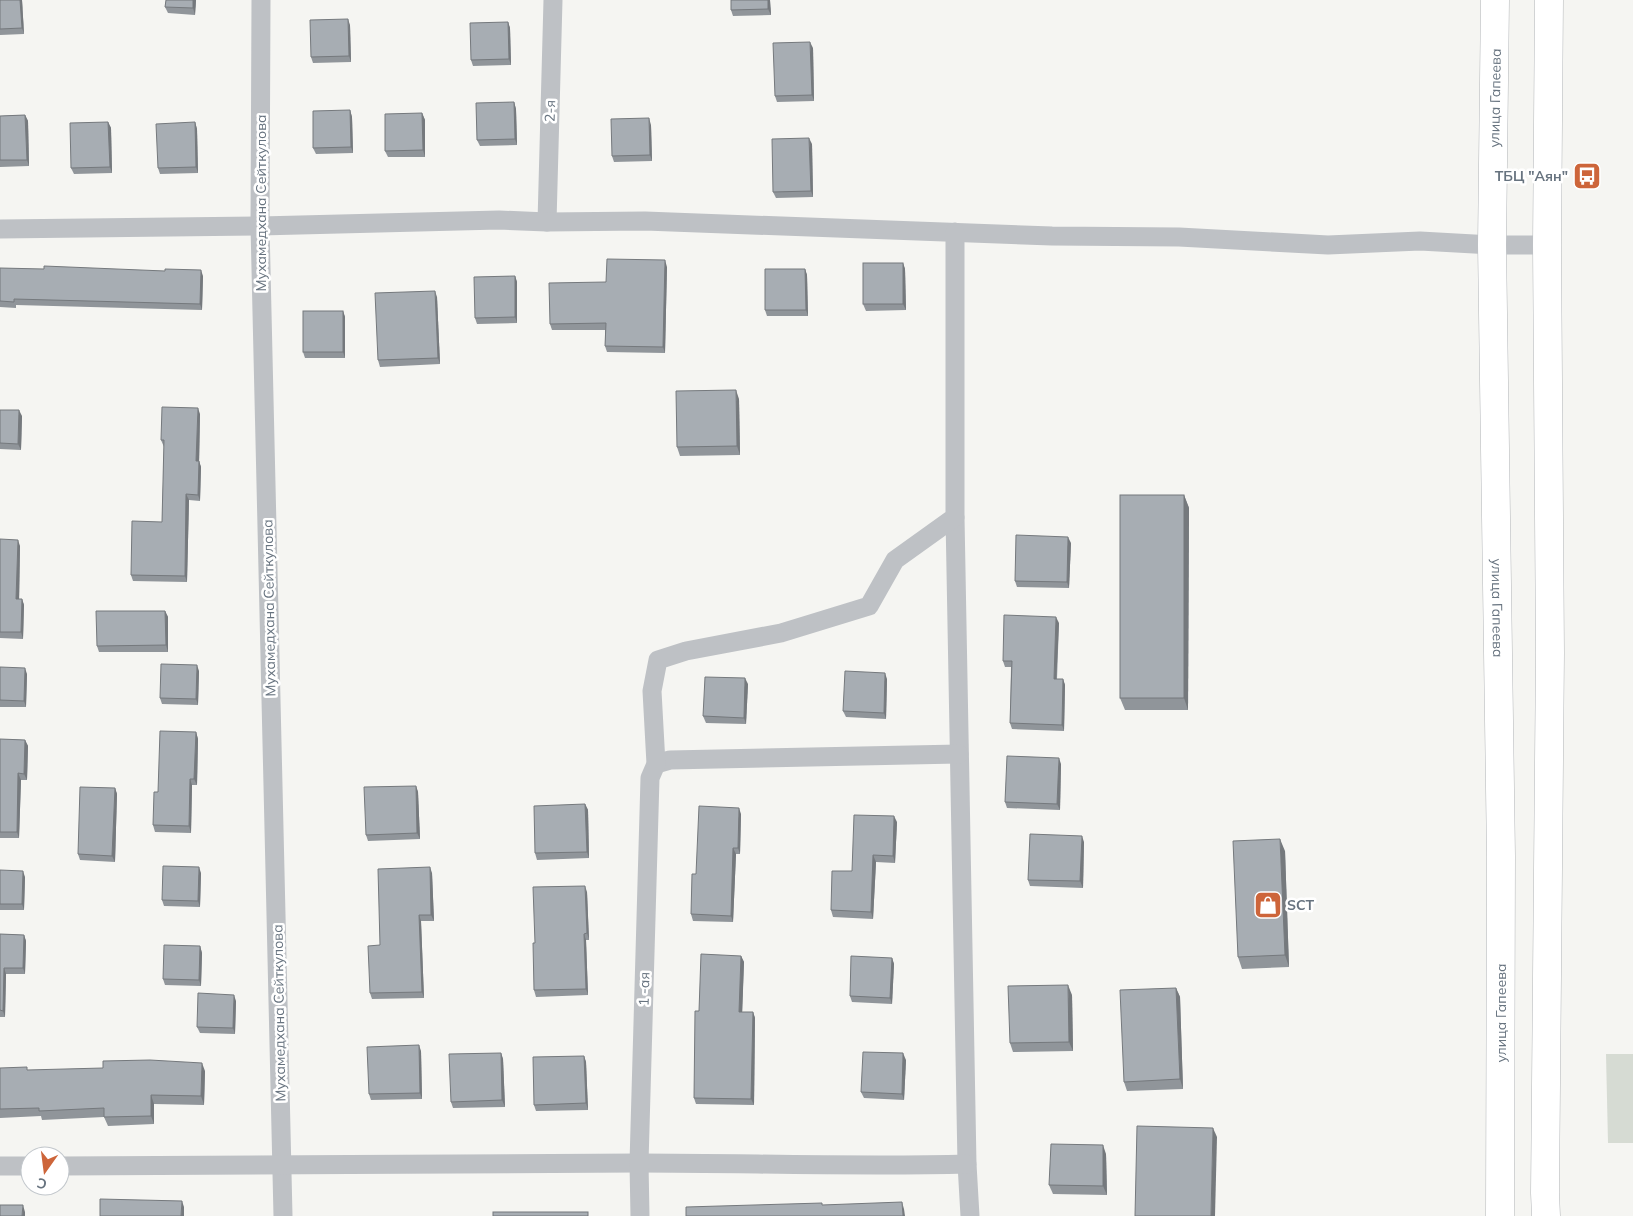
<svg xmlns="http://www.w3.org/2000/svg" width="1633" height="1216" viewBox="0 0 1633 1216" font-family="Mulish,sans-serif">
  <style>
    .green { fill: #d6dbd3 }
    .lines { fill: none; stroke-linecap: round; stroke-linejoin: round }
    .highway-casing { stroke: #b3b6b9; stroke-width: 29 }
    .minor { stroke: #bec1c5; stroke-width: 19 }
    .highway { stroke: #fff; stroke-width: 28 }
    .wall { fill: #90959a }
    .shaded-wall { fill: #75797d }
    .building { fill: #a7adb3; stroke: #75797d }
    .labels { text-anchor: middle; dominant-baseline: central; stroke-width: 5; stroke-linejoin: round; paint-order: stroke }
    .street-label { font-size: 14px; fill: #67737f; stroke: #fff }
    .poi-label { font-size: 14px; font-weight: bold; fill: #67737f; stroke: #fff; text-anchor: end }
  </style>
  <rect width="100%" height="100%" fill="#f5f5f2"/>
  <path class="green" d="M1606 1054H1633V1143H1608Z"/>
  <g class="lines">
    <g class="highway-casing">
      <g id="highway">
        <path id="s1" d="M1495 0 1492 245 1501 856 1500 1216"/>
        <path d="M1546 1216 1545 1193 1550 653 1547 245 1549 0"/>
      </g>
    </g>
    <g class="minor">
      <path d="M261 0 260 226 283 1216"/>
      <path d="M547 222 553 0"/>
      <path d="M0 229 260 226 499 220 547 222 645 221 1052 236 1179 237 1328 245 1420 241 1492 245H1547"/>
      <path d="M955 517 967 1164 970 1216"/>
      <path d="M656 764 670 760 959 754"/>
      <path d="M0 1166H30"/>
      <path d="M60 1166C253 1166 446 1163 639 1163 748 1163 858 1167 967 1164"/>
      <path d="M640 1216 639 1163 650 778 656 764 652 691 658 660 686 651 781 633 869 606 895 560 955 517V232"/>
    </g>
    <use href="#highway" class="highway"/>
  </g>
  <g class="wall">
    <path d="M0 0H22L24 34 0 35Z"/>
    <path d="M166 0H196L195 15 168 13 165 7Z"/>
    <path d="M731 0H770L771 15 733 16 731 10Z"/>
    <path d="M508 22 510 28 511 65 473 66 471 60Z"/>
    <path d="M350 25 351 62 313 63 311 57Z"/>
    <path d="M813 48 814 101 777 102 775 96Z"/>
    <path d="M514 102 516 109 517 145 480 146 477 140Z"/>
    <path d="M350 110 352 117 353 153 316 154 313 148Z"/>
    <path d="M422 113 425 120V157H388L385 151Z"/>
    <path d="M25 115 28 121 29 166 0 167V116Z"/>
    <path d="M108 122 111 128 112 173 74 174 71 168Z"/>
    <path d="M195 122 197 129 198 173 160 174 158 168Z"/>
    <path d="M651 125 652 161 614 162 612 156Z"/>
    <path d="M812 144 813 197 776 198 773 192Z"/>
    <path d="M903 263 905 269 906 310 866 311 863 304Z"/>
    <path d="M667 267 665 353 607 352 605 346V330H552L550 324 606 282Z"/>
    <path d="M0 268 203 276 202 310 16 305V308L0 307Z"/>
    <path d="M805 269 807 275 808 316H767L765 310Z"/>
    <path d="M515 276 517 282V323L477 324 475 318Z"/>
    <path d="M437 297 440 364 380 367 378 360Z"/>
    <path d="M343 311 345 317V358H305L303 352Z"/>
    <path d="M739 399 740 455 680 456 677 447Z"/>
    <path d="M0 410 22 416 21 450 0 449Z"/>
    <path d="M200 414 199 461 201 467 200 501 189 500 187 582 133 581 131 575 162 522 164 447 161 440Z"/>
    <path d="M1184 495 1189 508 1188 710H1125L1120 698Z"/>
    <path d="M0 539 20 546 19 599H22L24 605 23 639 0 638Z"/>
    <path d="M1071 543 1069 588 1017 587 1015 581Z"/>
    <path d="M165 611 168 617V652H99L97 646Z"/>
    <path d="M1059 623 1057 679H1063L1065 685 1064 731 1012 729 1010 723 1011 667H1005L1003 661Z"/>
    <path d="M0 667 27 674 26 707H0Z"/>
    <path d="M199 671 198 705 162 704 160 698Z"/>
    <path d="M887 679 886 719 846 717 843 711Z"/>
    <path d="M748 684 746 724 706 723 703 716Z"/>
    <path d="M196 732 198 739 197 785H192L191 833 155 832 153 825 158 792Z"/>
    <path d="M0 739 25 740 28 746 27 780H21L19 838H0Z"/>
    <path d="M1061 764 1060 810 1007 808 1005 802Z"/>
    <path d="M416 786 418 792 420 839 368 841 366 835Z"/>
    <path d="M115 788 117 794 115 862 80 860 78 854Z"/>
    <path d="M585 804 588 810 589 858 537 860 535 853Z"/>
    <path d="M741 814 740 854H736L733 922 693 921 691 914 696 874Z"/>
    <path d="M897 822 895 863 876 862 873 919 833 917 831 910 852 871Z"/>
    <path d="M1084 842 1083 888 1030 886 1028 880Z"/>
    <path d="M1285 851 1289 967 1242 969 1238 957Z"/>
    <path d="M0 870 25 877 24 910H0Z"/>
    <path d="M201 873 200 907 164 906 162 900Z"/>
    <path d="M432 873 434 921H421L424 998 372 999 370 993 380 945Z"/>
    <path d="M587 892 589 940H586L588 995 536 997 534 990 535 943Z"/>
    <path d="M0 934 24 935 26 941 25 974H6L5 1017H0Z"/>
    <path d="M200 946 202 953 201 986 165 985 163 979Z"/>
    <path d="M741 956 744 962 742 1012H753L755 1018 754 1105 696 1104 694 1098 699 1011Z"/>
    <path d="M892 958 894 964 892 1004 852 1002 850 996Z"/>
    <path d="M1176 988 1180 997 1183 1089 1127 1091 1124 1082Z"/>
    <path d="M1072 995 1073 1051 1013 1052 1010 1043Z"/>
    <path d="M236 1001 235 1034 200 1033 197 1027Z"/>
    <path d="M421 1051 422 1099 371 1100 369 1094Z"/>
    <path d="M501 1053 503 1059 505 1107 453 1108 451 1102Z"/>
    <path d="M584 1056 586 1062 588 1110 536 1111 534 1105Z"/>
    <path d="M906 1060 904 1100 864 1098 861 1092Z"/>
    <path d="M0 1068 28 1070 205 1071 204 1105 154 1104V1124L108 1126 104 1117 42 1120 41 1116 0 1118Z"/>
    <path d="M1106 1154 1107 1195 1053 1194 1049 1185Z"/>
  </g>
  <g class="shaded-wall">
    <path d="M20 0H22L24 34 22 28Z"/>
    <path d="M193 0H196L195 15 193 8Z"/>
    <path d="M768 0H770L771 15 768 9Z"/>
    <path d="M348 19 350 25 351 62 349 56Z"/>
    <path d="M508 22 510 28 511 65 509 59Z"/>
    <path d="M810 42 813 48 814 101 812 95Z"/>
    <path d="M514 102 516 109 517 145 515 139Z"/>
    <path d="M350 110 352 117 353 153 351 147Z"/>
    <path d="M422 113 425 120V157L423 150Z"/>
    <path d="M25 115 28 121 29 166 27 160Z"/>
    <path d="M649 118 651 125 652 161 650 155Z"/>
    <path d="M108 122 111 128 112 173 110 167Z"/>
    <path d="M195 122 197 129 198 173 196 167Z"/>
    <path d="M809 138 812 144 813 197 811 191Z"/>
    <path d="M665 260 667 267 665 353 663 347Z"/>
    <path d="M903 263 905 269 906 310 903 304Z"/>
    <path d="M805 269 807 275 808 316 806 310Z"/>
    <path d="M201 270 203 276 202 310 200 304Z"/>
    <path d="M515 276 517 282V323L515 317Z"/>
    <path d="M435 291 437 297 440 364 438 358Z"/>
    <path d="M343 311 345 317V358L343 352Z"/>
    <path d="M736 390 739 399 740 455 737 446Z"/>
    <path d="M198 408 200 414 199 467 196 461Z"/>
    <path d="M19 410 22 416 21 450 18 444Z"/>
    <path d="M199 461 201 467 200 501 198 495Z"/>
    <path d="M186 494 189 500 187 582 185 576Z"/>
    <path d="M1184 495 1189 508 1188 710 1184 698Z"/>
    <path d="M1068 537 1071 543 1069 588 1067 582Z"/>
    <path d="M18 540 20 546 19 605 16 599Z"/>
    <path d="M22 599 24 605 23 639 21 632Z"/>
    <path d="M165 611 168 617V652L166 645Z"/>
    <path d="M1056 617 1059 623 1056 685 1054 679Z"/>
    <path d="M197 665 199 671 198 705 196 699Z"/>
    <path d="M25 668 27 674 26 707 24 701Z"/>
    <path d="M885 673 887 679 886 719 884 713Z"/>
    <path d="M745 678 748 684 746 724 744 718Z"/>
    <path d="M1063 679 1065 685 1064 731 1062 725Z"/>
    <path d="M196 732 198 739 197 785 194 779Z"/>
    <path d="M25 740 28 746 27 780 24 774Z"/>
    <path d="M1059 758 1061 764 1060 810 1057 804Z"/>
    <path d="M18 773 21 780 19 838 17 832Z"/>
    <path d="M190 779 192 785 191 833 189 826Z"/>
    <path d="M416 786 418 792 420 839 417 833Z"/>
    <path d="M115 788 117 794 115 862 112 856Z"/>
    <path d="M585 804 588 810 589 858 587 852Z"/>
    <path d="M739 808 741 814 740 854 738 848Z"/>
    <path d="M894 816 897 822 895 863 893 856Z"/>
    <path d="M1082 836 1084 842 1083 888 1080 881Z"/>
    <path d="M1280 839 1285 851 1289 967 1285 955Z"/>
    <path d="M733 848 736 854 733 922 731 916Z"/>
    <path d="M873 855 876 862 873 919 871 912Z"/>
    <path d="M199 867 201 873 200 907 198 901Z"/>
    <path d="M430 867 432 873 434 921 431 915Z"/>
    <path d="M23 871 25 877 24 910 22 904Z"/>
    <path d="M585 886 587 892 589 940 587 933Z"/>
    <path d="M419 915 421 921 424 998 422 992Z"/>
    <path d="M584 934 586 940 588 995 586 989Z"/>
    <path d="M24 935 26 941 25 974 23 968Z"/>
    <path d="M200 946 202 953 201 986 199 980Z"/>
    <path d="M741 956 744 962 742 1018 739 1012Z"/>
    <path d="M892 958 894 964 892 1004 890 998Z"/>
    <path d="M4 968 6 974 5 1017 3 1011Z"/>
    <path d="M1068 985 1072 995 1073 1051 1069 1042Z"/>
    <path d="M1176 988 1180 997 1183 1089 1180 1079Z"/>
    <path d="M234 995 236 1001 235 1034 233 1028Z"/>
    <path d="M753 1012 755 1018 754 1105 751 1099Z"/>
    <path d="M419 1045 421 1051 422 1099 420 1093Z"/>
    <path d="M501 1053 503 1059 505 1107 502 1100Z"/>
    <path d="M903 1053 906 1060 904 1100 902 1094Z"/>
    <path d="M584 1056 586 1062 588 1110 586 1103Z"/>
    <path d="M202 1063 205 1071 204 1105 201 1096Z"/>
    <path d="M151 1095 154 1104V1124L151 1116Z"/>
    <path d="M1213 1128 1217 1137 1215 1216H1211Z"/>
    <path d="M1103 1145 1106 1154 1107 1195 1103 1186Z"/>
    <path d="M182 1201 184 1207V1216H181Z"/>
    <path d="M902 1202 904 1209 905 1216H903Z"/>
    <path d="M23 1205 25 1212V1216H22Z"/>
  </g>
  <g class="building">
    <path d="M0 0H20L22 28 0 29Z"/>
    <path d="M166 0H193V8L165 7Z"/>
    <path d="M731 0H768V9L731 10Z"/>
    <path d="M348 19 349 56 311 57 310 20Z"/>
    <path d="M508 22 509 59 471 60 470 23Z"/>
    <path d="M810 42 812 95 775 96 773 43Z"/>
    <path d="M514 102 515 139 477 140 476 103Z"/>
    <path d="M350 110 351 147 313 148V111Z"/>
    <path d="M422 113 423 150 385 151V114Z"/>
    <path d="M25 115 27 160H0V116Z"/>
    <path d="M649 118 650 155 612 156 611 119Z"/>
    <path d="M108 122 110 167 71 168 70 123Z"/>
    <path d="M195 122 196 167 158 168 156 124Z"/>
    <path d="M809 138 811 191 773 192 772 139Z"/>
    <path d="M607 259 665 260 663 347 605 346 606 323 550 324 549 283 606 282Z"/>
    <rect x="863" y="263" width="40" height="41"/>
    <path d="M44 266 165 271V269L201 270 200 304 14 299V302L0 301V268L44 269Z"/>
    <path d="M765 269H805L806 310H765Z"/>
    <path d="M515 276V317L475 318 474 277Z"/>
    <path d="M435 291 438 358 378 360 375 293Z"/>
    <rect x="303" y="311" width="40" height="41"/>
    <path d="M736 390 737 446 677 447 676 391Z"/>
    <path d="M162 407 198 408 196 461H199L198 495 186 494 185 576 131 575 132 521 162 522 164 440H161Z"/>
    <path d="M0 410H19L18 444 0 443Z"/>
    <rect x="1120" y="495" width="64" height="203"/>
    <path d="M1016 535 1068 537 1067 582 1015 581Z"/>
    <path d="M0 539 18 540 16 599H22L21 632H0Z"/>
    <path d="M96 611H165L166 645 97 646Z"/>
    <path d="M1004 615 1056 617 1054 679H1063L1062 725 1010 723 1012 661H1003Z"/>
    <path d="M161 664 197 665 196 699 160 698Z"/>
    <path d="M0 667 25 668 24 701 0 700Z"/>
    <path d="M845 671 885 673 884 713 843 711Z"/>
    <path d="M705 677 745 678 744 718 703 716Z"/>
    <path d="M160 731 196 732 194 779H190L189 826 153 825 154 792H158Z"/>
    <path d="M0 739 25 740 24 774 18 773 17 832H0Z"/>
    <path d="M1007 756 1059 758 1057 804 1005 802Z"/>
    <path d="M416 786 417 833 366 835 364 787Z"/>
    <path d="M80 787 115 788 112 856 78 854Z"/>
    <path d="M585 804 587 852 535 853 534 806Z"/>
    <path d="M699 806 739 808 738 848H733L731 916 691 914 692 874H696Z"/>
    <path d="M854 815 894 816 893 856 873 855 871 912 831 910 832 871H852Z"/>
    <path d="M1030 834 1082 836 1080 881 1028 880Z"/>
    <path d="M1280 839 1285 955 1238 957 1233 841Z"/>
    <path d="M163 866 199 867 198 901 162 900Z"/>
    <path d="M430 867 431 915H419L422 992 370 993 368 946 380 945 378 869Z"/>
    <path d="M0 870 23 871 22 904H0Z"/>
    <path d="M585 886 587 933 584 934 586 989 534 990 533 943H535L533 887Z"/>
    <path d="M0 934 24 935 23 968H4L3 1011 0 1010Z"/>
    <path d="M164 945 200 946 199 980 163 979Z"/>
    <path d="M701 954 741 956 739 1012H753L751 1099 694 1098 695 1011H699Z"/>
    <path d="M851 956 892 958 890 998 850 996Z"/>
    <path d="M1068 985 1069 1042 1010 1043 1008 986Z"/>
    <path d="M1176 988 1180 1079 1124 1082 1120 990Z"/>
    <path d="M198 993 234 995 233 1028 197 1027Z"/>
    <path d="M419 1045 420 1093 369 1094 367 1047Z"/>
    <path d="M863 1052 903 1053 902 1094 861 1092Z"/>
    <path d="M501 1053 502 1100 451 1102 449 1054Z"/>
    <path d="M584 1056 586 1103 534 1105 533 1057Z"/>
    <path d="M150 1060 202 1063 201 1096 151 1095V1116L104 1117V1108L39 1111V1108L0 1109V1068L27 1067V1070L103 1068V1061Z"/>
    <path d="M1137 1126 1213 1128 1211 1216H1135Z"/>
    <path d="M1051 1144 1103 1145V1186L1049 1185Z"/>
    <path d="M100 1199 182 1201 181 1216H100Z"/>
    <path d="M902 1202 903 1216H686V1207L822 1203V1205Z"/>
    <path d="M0 1205H23L22 1216H0Z"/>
    <rect x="493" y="1212" width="95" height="4"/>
  </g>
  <defs>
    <g id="bus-square" transform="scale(1.4375)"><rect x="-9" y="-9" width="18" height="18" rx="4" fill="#cd653a" stroke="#fff"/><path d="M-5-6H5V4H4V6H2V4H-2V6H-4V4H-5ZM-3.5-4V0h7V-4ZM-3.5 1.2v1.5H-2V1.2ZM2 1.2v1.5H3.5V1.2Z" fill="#fff"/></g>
    <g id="shop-square" transform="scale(1.4375)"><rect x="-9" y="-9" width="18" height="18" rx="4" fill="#cd653a" stroke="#fff"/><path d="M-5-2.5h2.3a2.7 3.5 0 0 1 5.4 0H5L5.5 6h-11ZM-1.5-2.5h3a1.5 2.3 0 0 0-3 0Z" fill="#fff"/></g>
  </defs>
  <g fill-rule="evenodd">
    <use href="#bus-square" x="1587" y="176"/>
    <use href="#shop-square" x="1268" y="905"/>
  </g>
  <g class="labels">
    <g class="street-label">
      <text transform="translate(1495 98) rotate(-89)">улица Гапеева</text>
      <text transform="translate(550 111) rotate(-88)">2-я</text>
      <text transform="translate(261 203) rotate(-90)">Мухамедхана Сейткулова</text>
      <text transform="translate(269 608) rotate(-91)">Мухамедхана Сейткулова</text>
      <text stroke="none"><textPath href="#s1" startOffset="608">улица Гапеева</textPath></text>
      <text transform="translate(644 989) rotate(-88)">1 -ая</text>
      <text transform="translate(279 1013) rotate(-91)">Мухамедхана Сейткулова</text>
      <text transform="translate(1501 1013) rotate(-90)">улица Гапеева</text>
    </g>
    <g class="poi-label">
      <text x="1568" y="176">ТБЦ "Аян"</text>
      <text x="1287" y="905" text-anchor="start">SCT</text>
    </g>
  </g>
  <g transform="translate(45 1171) rotate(194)"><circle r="24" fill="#ffffff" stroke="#c2c7cc"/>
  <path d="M0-4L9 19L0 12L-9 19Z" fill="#cd653a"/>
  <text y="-8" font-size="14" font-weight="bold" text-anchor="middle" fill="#67737f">С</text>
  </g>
</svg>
